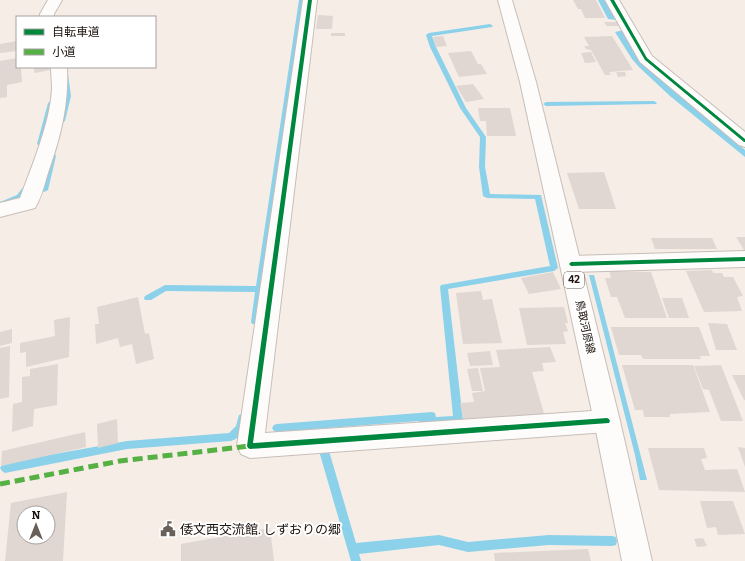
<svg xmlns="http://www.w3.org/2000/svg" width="745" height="561" viewBox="0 0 745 561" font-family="Bitter,'Noto Sans JP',serif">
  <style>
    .water { fill: #8bd1ea }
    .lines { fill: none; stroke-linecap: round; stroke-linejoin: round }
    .stream { fill: #8bd1ea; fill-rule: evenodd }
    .building { fill: #e0d6d2; fill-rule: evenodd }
    .street-casing { stroke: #c7beb8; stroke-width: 2 }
    .primary-casing { stroke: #c7beb8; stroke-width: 2 }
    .street { fill: #fefcfb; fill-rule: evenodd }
    .primary { fill: #fefcfb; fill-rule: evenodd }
    .quiet { stroke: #55b144; stroke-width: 5; stroke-dasharray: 10 5; stroke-linecap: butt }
    .cycleway-casing { stroke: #fff; stroke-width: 3 }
    .cycleway { fill: #00873e; fill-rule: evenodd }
    .labels { text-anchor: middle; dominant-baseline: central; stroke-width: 4; stroke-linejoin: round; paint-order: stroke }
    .shield { fill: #fff; stroke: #615a56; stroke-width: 1 }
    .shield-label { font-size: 10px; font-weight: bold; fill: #1d140e }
    .street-label { font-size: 11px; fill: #1d140e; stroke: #fff }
    .near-poi-label { font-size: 13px; fill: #1d140e; stroke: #fff; text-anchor: start }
  </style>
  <rect width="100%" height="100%" fill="#f6ede7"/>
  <g class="water">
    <path d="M598 0H606L617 20 608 19Z"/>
    <path d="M624 30 639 59 693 107 745 150V157L670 96 639 67 632 59 615 32Z"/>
    <path d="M589 275H594L647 480H640L635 455Z"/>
  </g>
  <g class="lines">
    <g class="stream">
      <path d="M299 0H305L259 322 258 324H252L251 322 255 292 166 291 151 300H145L144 298 145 296 165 285 256 286Z"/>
      <path d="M490 24 493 26 492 27 432 36 436 47 466 108 486 137 485 167 490 194 541 195 558 268 554 271 448 289 463 420 461 423 423 426 420 425 419 421 277 432 274 431 272 428 274 425 277 424 432 412 435 413 436 417 453 416 440 287 441 285 550 266 535 199 487 198 483 196 479 167 480 137 460 108 430 47 426 35 429 33Z"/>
      <path d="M61 67H67L71 96 65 121 62 123 59 121 65 96Z"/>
      <path d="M51 101 54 103 43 144 42 145H38L37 144 48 103Z"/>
      <path d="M654 101 657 103 656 104 546 106 543 104 546 102Z"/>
      <path d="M51 154H55L56 156 48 190 44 192 40 190Z"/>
      <path d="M24 186H30L31 188C24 201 13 203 0 206V202L17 195Z"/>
      <path d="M242 414 245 415C250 426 241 438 231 441L127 449 5 473 2 471 0 468 2 465 5 463 127 441 229 433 236 426 239 415Z"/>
      <path d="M324 447 327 448 329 451 356 543 439 535 468 542 549 535 612 536 616 537 617 541 616 545 612 546 549 545 468 552 439 545 359 554 361 561H351L319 451 321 448Z"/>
    </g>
  </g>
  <g class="building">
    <path d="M573 0H596L605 18H585L581 9H578Z"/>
    <path d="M318 15 333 16 332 29H316Z"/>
    <path d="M604 22H618L620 26H607Z"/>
    <rect x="331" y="33" width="14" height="3"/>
    <path d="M443 36 447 46 436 47 433 37Z"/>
    <path d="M612 36 633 70 609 72 611 75H605L591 50 586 49 584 46H589L584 37Z"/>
    <path d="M17 41V51L0 53V44Z"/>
    <path d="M471 51 478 64H481L487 74 459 77 448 53Z"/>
    <path d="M591 52 596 62 585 63 581 53Z"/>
    <path d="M17 58V67H21L22 82 7 85V97L0 98V61Z"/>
    <path d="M33 67H49L50 70 35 73Z"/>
    <path d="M616 72H625L626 76 618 77Z"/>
    <path d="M473 84 484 99 466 102 456 86Z"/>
    <path d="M478 108H510L516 136H487L486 121H480Z"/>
    <path d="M604 172 616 209H579L567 173Z"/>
    <path d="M736 237H745V250H744Z"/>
    <path d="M651 238H712L717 249H655Z"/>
    <path d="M712 270 713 273H722L724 277H733L743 296 737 297 742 311 704 312 686 271Z"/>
    <path d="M609 271 651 272 667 318H625L617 297H611L605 278H611Z"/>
    <path d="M553 272 561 289 529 294 521 278Z"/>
    <path d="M481 291 483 300 492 299 502 343 463 344 456 293Z"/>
    <path d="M138 297 145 334 149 333 154 359 136 364 132 344 120 347 118 338 96 344 95 324H99L97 307Z"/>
    <path d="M662 298H682L689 318H669Z"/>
    <path d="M564 307 568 323H565L568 331 563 332 566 344 527 345 519 308Z"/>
    <path d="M70 317 69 357 26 367V352L20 353V343L55 336 54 320Z"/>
    <path d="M708 323 727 324 737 350H716Z"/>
    <path d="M611 327H699L710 356H700L701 359H643L641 355H619Z"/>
    <path d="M12 329V343L0 346V332Z"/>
    <path d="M10 346 9 397 0 399V348Z"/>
    <path d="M550 347 556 362 542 363 544 371 532 372 545 417 464 423 460 403 474 402 472 393 485 391 480 368 500 367 496 350Z"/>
    <path d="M490 351 493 365 470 366 467 353Z"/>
    <path d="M58 364 57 405 34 409 33 426 12 432 13 404 22 402V377L30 376V369Z"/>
    <path d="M622 365H693L710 412 670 414V417H644L643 410H635Z"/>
    <path d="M721 365 743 421H721L709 390 703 389 694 366Z"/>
    <path d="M478 368 483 391H472L467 369Z"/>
    <path d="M732 375H745V400H744Z"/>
    <path d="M117 419 118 443 98 448 97 424Z"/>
    <path d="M85 432 86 447 1 466 2 451Z"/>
    <path d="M738 447 745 448V467Z"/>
    <path d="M648 448H704L707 458 701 459 705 470 737 469 745 492 659 490Z"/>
    <path d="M67 492 63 561H5L11 503ZM24 513H48V537H24Z"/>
    <path d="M700 501H733L745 534 718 535 716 527 707 528Z"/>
    <path d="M270 528 274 561H181V544Z"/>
    <path d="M703 538 707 546 697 547 694 539Z"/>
    <path d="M588 549 591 561H495L494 553Z"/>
  </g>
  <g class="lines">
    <g class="street-casing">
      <g id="street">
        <path d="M48 0H62L54 14V17H40V14Z"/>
        <path d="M303 0H317L265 433 607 410 616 413 620 421 616 429 607 432 250 458 241 454 237 446Z"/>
        <path d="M605 0H619L652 56 745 132V147L739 145 640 62Z"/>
        <path d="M51 67H67C69 106 60 139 47 176 44 187 41 198 35 208L0 217V203L20 198C32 166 50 123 52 89 52 82 51 74 51 67Z"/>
        <path d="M745 251V267L571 272 563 270 560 264 563 258 571 256Z"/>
      </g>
    </g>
    <g class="primary-casing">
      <path id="primary" d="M498 0H512L536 82 620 421 652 561H622L594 421 520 82Z"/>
    </g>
    <use href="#street" class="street"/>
    <use href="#primary" class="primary"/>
    <path class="quiet" d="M0 484 120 461 250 446"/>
    <g class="cycleway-casing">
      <g id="cycleway">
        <path d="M308 0H312L253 443 607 418 609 419 610 421 609 423 250 449 248 448 247 446Z"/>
        <path d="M610 0H614L647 58 745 139V142H744L645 60Z"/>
        <path d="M745 257V261L571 266 569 264 571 262Z"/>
      </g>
    </g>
    <use href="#cycleway" class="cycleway"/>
  </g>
  <defs>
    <g id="civic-bare" transform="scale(1.2)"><path d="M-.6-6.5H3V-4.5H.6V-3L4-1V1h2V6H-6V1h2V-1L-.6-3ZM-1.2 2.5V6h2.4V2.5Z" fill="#69605a" stroke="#fff" stroke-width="2.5" paint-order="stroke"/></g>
  </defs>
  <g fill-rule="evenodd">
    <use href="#civic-bare" x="168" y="529"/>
  </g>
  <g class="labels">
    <rect class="shield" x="564" y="272" width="20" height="16" rx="3"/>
    <g class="shield-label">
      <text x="574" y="280">42</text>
    </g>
    <g class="street-label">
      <text transform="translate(585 327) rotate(77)">鳥取河原線</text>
    </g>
    <g class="near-poi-label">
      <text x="180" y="529">倭文西交流館. しずおりの郷</text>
    </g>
  </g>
  <rect x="16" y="16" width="140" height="52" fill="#ffffff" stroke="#a5a19f"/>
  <rect x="24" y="29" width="20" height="6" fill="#00873e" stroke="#a5a19f"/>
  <text x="52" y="36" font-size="12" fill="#1d140e">自転車道</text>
  <rect x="24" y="49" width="20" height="6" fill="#55b144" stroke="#a5a19f"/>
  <text x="52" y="56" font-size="12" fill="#1d140e">小道</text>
  <g transform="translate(36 525)"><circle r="19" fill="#ffffff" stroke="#a5a19f"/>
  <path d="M0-3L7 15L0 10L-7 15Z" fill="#69605a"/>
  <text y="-6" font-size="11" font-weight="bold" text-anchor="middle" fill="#1d140e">N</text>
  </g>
</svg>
